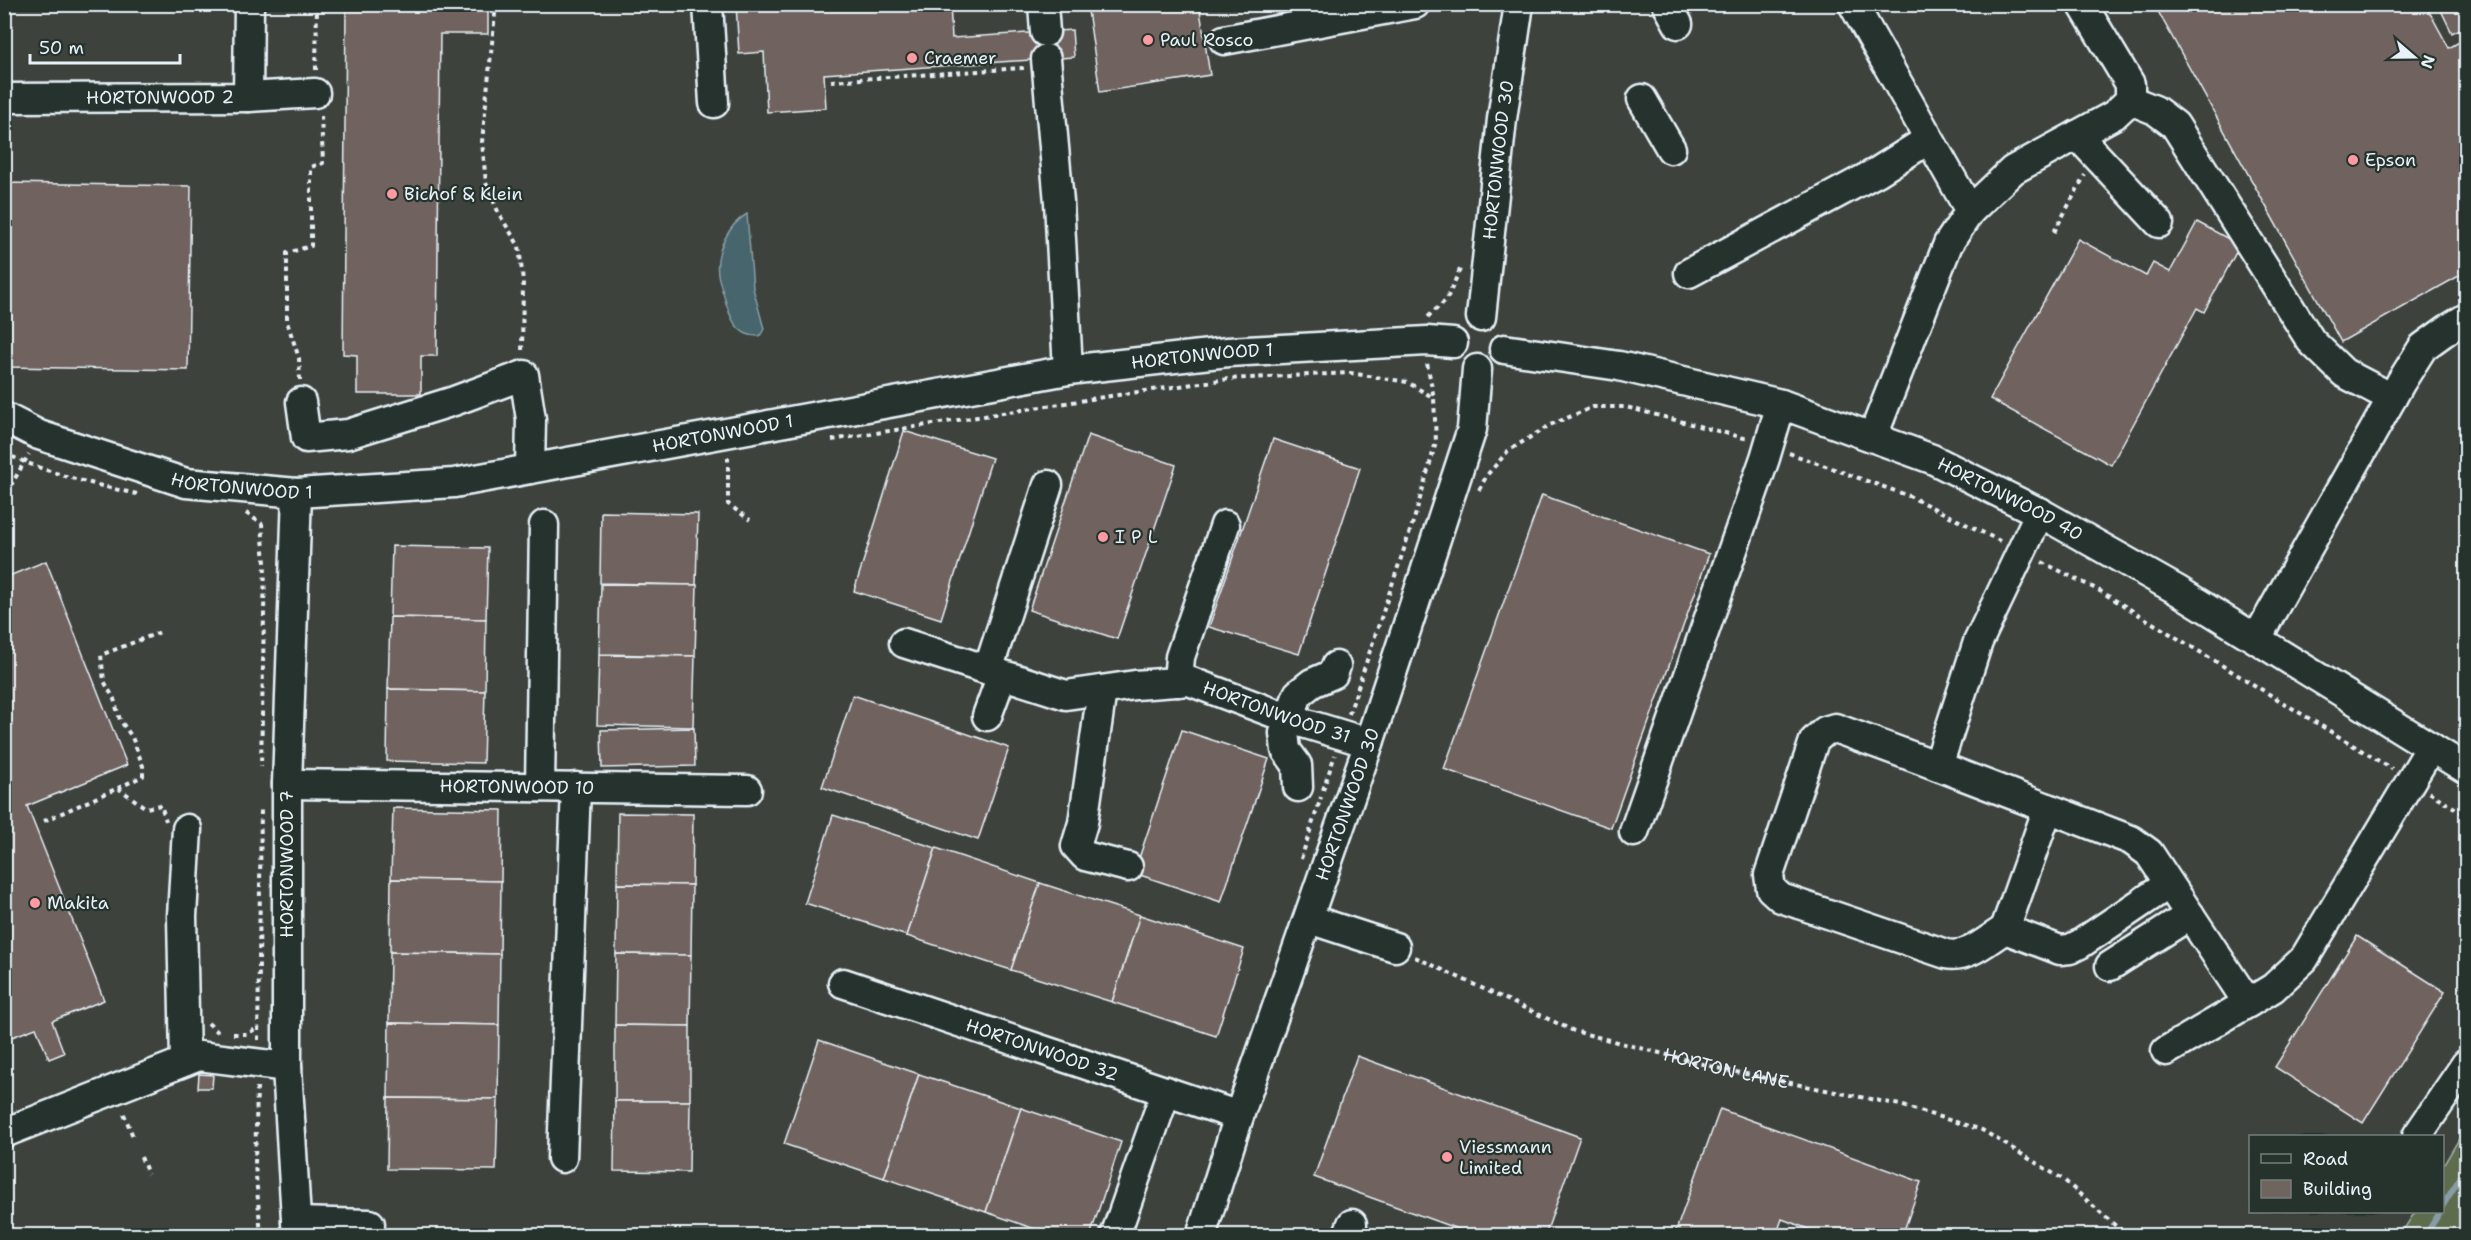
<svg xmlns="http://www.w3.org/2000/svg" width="2471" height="1240" viewBox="0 0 2471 1240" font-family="'Shantell Sans',sans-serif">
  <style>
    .built { fill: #3c423c; fill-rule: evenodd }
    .green { fill: #5d6c4d; stroke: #a2aea2; stroke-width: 1.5 }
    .water { fill: #47656d; stroke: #879da5; stroke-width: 1.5 }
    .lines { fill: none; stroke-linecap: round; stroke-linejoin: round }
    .stream { stroke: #879da5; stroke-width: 6 }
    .building { fill: #70645f; stroke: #e8f1f8; stroke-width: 1.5 }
    .minor-casing { stroke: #e8f1f8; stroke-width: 33 }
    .path { stroke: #e8f1f8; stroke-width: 4; stroke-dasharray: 4.5 4.5; stroke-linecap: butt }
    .minor { stroke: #26332d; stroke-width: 28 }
    .poi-dot { fill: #ff9aa2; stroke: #26332d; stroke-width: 2 }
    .labels { text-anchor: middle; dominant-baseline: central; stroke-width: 4.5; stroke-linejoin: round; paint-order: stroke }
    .poi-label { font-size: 18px; fill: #e8f1f8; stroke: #26332d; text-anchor: start }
    .street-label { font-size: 18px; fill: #e8f1f8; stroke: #26332d }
  </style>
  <rect width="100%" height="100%" fill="#26332d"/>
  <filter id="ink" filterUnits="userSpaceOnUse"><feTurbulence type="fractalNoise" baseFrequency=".0167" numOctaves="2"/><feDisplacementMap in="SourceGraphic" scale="12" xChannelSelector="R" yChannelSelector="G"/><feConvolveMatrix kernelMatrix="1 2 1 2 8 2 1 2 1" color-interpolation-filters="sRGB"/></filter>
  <g filter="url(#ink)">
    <path class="built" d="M5 5H2466V1235L5 1236ZM2250 1136H2442V1212H2250Z"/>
    <path class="green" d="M2466 1127V1235H2400L2415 1212H2442L2443 1166Z"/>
    <path class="water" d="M747 214 753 288 764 329 760 336C736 338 729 315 724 296 722 289 719 281 718 274 715 252 728 225 747 214Z"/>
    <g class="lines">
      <g class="stream">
        <path d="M2442 1207 2466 1168"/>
        <path d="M2425 1236 2440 1212"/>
      </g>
    </g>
    <g class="building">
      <path d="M346 4H488V34H440L437 356H421V394H357V355L343 354Z"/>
      <path d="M736 4H950L952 38 1072 30 1074 57 824 74 826 108 767 112 764 52 739 54Z"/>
      <path d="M1087 4H1199L1210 75 1100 92Z"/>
      <path d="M2154 4H2425L2449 48 2466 38V272L2341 342Z"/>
      <path d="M2438 4H2466V26L2452 33Z"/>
      <path d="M5 183 191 186 188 370 4 367Z"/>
      <path d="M2197 222 2240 245 2204 312 2197 308 2111 465 1990 399 2078 239 2146 276 2153 263 2170 272Z"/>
      <path d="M904 431 992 458 941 619 854 591Z"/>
      <path d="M1088 435 1176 465 1117 639 1029 610Z"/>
      <path d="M1273 439 1360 468 1299 654 1209 627Z"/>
      <path d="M1542 495 1709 554 1611 828 1444 769Z"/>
      <path d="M601 512 698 514 696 585 600 583Z"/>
      <path d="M392 546 488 548 486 619 390 617Z"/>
      <path d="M46 561 127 765 27 806 104 1000 52 1021 64 1053 49 1059 36 1028 4 1040V578Z"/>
      <path d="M601 584 697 585 695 656 599 654Z"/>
      <path d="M390 617 486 619 485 691 388 689Z"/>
      <path d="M599 655 695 656 693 727 597 725Z"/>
      <path d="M388 689 485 691 483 763 387 761Z"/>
      <path d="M853 695 1009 748 978 840 822 787Z"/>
      <path d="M694 728 695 766 602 768 601 730Z"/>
      <path d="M1182 730 1269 759 1221 902 1134 873Z"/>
      <path d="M393 808 502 810 501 881 391 879Z"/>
      <path d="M618 813 693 814 692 885 617 884Z"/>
      <path d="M833 815 936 848 907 936 805 903Z"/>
      <path d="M936 848 1040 883 1011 970 907 936Z"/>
      <path d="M391 879 501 881 500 954 390 952Z"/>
      <path d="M1040 883 1140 915 1112 1002 1011 970Z"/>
      <path d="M617 884 692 885 691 955 616 954Z"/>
      <path d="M1140 915 1244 949 1216 1036 1112 1002Z"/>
      <path d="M2357 936 2445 992 2363 1123 2275 1067Z"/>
      <path d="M390 952 500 954 499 1025 389 1023Z"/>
      <path d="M616 954 691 955 690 1026 615 1025Z"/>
      <path d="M389 1023 499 1025 498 1099 388 1098Z"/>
      <path d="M615 1025 690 1026V1101H615Z"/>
      <path d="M819 1040 919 1074 884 1178 784 1144Z"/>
      <path d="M1357 1056 1580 1137 1545 1236H1477L1314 1177Z"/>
      <path d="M199 1074 213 1075 212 1088H198Z"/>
      <path d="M919 1074 1021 1108 986 1212 884 1178Z"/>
      <path d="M388 1098 498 1099 496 1170 387 1169Z"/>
      <path d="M615 1101H690L689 1172 614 1171Z"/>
      <path d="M1021 1108 1121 1142 1090 1236H1055L986 1212Z"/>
      <path d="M1720 1109 1921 1182 1902 1236H1827L1782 1219 1776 1236H1674Z"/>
    </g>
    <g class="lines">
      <g class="minor-casing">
        <g id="minor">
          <path d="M708 4 714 103"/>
          <path d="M1043 4 1045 32"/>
          <path d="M1667 4 1678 24"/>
          <path d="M1853 4 1970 211"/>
          <path d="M1224 40 1415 4"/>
          <path d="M1046 59 1059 202 1068 370"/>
          <path d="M248 97 249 4"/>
          <path id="s2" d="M4 98 248 97 315 93"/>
          <path d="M1642 99 1671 149"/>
          <path d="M2130 100 2155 110 2175 125 2311 341 2344 373 2392 398"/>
          <path d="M2077 135 2159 223"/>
          <path d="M1689 273 1877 172 1929 139"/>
          <path id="s3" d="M1481 317 1502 119 1519 4"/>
          <path id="s4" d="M1504 349 1619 366 1781 404 1932 459 2046 516 2177 590 2466 769"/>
          <path d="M301 402 306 438 348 434 454 401 524 375 531 419 530 469"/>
          <path id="s5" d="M4 417 39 435 186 483 297 493 454 483 1068 370 1228 352 1427 341 1453 343"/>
          <path d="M1873 436 1948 244 1970 211 2013 170 2114 115 2130 100V84L2082 4"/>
          <path d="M297 493 287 784V1067L297 1236"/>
          <path d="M2257 638 2401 382 2423 347 2448 329 2466 318"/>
          <path id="s6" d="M904 643 1066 695 1135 685 1189 681 1290 719 1369 743"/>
          <path d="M988 670 1048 485"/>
          <path d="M1178 682 1180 657 1225 525"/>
          <path d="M1102 690 1083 823 1076 846 1085 856 1128 867"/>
          <path d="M987 716 1002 675"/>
          <path d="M1938 766 2131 840 2149 853 2248 1003 2273 988 2304 959 2431 747"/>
          <path id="s7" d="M287 784 747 790"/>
          <path d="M540 787 544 525"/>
          <path d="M1298 787 1297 765 1286 750 1284 733 1298 694 1312 683 1333 674 1336 666"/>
          <path d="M2048 808 2005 929 2060 950 2070 949 2080 944 2169 884"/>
          <path d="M1634 832 1765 458 1781 404"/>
          <path d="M1309 919 1395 947"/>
          <path d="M2005 929C1987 940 1968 959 1946 954L1781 898 1771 889 1769 875 1814 741 1825 731 1835 728 1938 766 1978 642 2040 512"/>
          <path d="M2110 966 2190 915"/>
          <path id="s8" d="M843 983 1239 1116"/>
          <path d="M2166 1051 2248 1003"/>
          <path d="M185 1061 182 916 187 829"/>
          <path d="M4 1133 199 1056 287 1067"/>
          <path d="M2417 1136 2466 1064"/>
          <path d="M562 1158 576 787"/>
          <path d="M296 1222 370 1224"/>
          <path d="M1115 1236 1166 1091"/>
          <path id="s9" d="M1201 1236 1239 1116 1369 743 1472 429 1477 369"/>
          <path d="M1347 1236 1352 1224"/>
        </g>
      </g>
      <g class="path">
        <path d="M496 4 482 142 486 183 499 214 519 246 523 281 522 354"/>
        <path d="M316 70 317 4"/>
        <path d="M831 81 1022 68V70"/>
        <path d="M2054 232 2085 175"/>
        <path d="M1428 317 1447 299 1461 267"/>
        <path d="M300 380 299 358 287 322V253L311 246V167L323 163 321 115"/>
        <path d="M832 440 1104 397 1228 379 1350 373 1407 382 1434 398"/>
        <path d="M4 453C47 473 91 484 137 494"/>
        <path d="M1789 453 1909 496 2000 541"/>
        <path d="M728 457V504L750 520"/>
        <path d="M1479 490 1487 475 1508 451 1550 425 1593 407H1626L1748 439"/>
        <path d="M4 492 10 487 29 454"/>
        <path d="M246 513 262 524 265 563 261 767"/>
        <path d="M2042 562 2100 591 2392 769"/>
        <path d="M1349 714 1415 516 1436 442 1434 398 1427 363"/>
        <path d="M118 788 143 776V766L132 737 120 720 114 699 104 681 101 655 163 631"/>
        <path d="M1323 790 1335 755"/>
        <path d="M2429 792 2466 815"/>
        <path d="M44 821 118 788 146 808 161 805 166 821"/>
        <path d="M1301 859 1321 797"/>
        <path id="s1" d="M1415 957 1574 1031 1726 1070 1900 1105 1982 1130 2064 1180 2127 1236"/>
        <path d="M208 1023 220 1034"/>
        <path d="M233 1034H247L257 1028"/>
        <path d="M258 1040 261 808"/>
        <path d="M257 1087 255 1164 261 1236"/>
        <path d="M124 1114 134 1139"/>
        <path d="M141 1157 148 1174"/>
      </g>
      <use href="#minor" class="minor"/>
    </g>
  </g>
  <g class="poi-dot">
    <circle cx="1148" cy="40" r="6"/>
    <circle cx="912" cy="58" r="6"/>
    <circle cx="2353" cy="160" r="6"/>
    <circle cx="392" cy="194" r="6"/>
    <circle cx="1103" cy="537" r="6"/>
    <circle cx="35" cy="903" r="6"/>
    <circle cx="1447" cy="1157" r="6"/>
  </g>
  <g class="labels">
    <g class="poi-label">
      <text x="1160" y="40">Paul Rosco</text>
      <text x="924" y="58">Craemer</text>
      <text x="2365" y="160">Epson</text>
      <text x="404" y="194">Bichof &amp; Klein</text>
      <text x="1115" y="537">I P L</text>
      <text x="47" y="903">Makita</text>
      <text x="1459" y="1147">Viessmann<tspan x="1459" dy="21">Limited</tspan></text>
    </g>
    <g class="street-label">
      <text stroke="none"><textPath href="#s2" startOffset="156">HORTONWOOD 2</textPath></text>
      <text stroke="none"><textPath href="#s3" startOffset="158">HORTONWOOD 30</textPath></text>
      <text stroke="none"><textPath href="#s5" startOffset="1222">HORTONWOOD 1</textPath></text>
      <text stroke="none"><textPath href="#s5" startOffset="736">HORTONWOOD 1</textPath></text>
      <text stroke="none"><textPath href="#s5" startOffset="250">HORTONWOOD 1</textPath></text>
      <text stroke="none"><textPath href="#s4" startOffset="531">HORTONWOOD 40</textPath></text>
      <text stroke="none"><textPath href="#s6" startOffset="387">HORTONWOOD 31</textPath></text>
      <text stroke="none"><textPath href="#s7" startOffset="230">HORTONWOOD 10</textPath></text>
      <text stroke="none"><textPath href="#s9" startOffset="456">HORTONWOOD 30</textPath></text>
      <text transform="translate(287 864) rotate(-90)">HORTONWOOD 7</text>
      <text stroke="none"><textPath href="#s8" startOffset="210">HORTONWOOD 32</textPath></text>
      <text stroke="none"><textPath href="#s1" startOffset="332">HORTON LANE</textPath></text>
    </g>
  </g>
  <rect width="2471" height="1240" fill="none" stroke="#26332d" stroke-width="24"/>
  <rect x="12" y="12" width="2447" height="1216" fill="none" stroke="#e8f1f8" stroke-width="2" filter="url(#ink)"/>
  <rect x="2249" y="1135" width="195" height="78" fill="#26332d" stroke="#747f7e" stroke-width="1.5"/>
  <rect x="2261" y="1154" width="30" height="9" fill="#26332d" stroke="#747f7e" stroke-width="1.5"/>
  <text x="2303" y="1165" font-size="18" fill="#e8f1f8">Road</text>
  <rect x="2261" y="1180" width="30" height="18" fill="#70645f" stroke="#747f7e" stroke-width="1.5"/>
  <text x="2303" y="1195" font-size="18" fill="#e8f1f8">Building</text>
  <g transform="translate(2414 57) rotate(110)" stroke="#26332d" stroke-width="4.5" paint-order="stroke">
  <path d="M0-4.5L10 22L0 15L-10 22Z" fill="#e8f1f8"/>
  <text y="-9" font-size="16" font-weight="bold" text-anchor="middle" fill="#e8f1f8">N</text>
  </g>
  <path d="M30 54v9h150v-9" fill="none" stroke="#e8f1f8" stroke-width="3"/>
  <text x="39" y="54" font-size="18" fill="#e8f1f8" stroke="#26332d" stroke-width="4.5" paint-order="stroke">50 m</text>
</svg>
